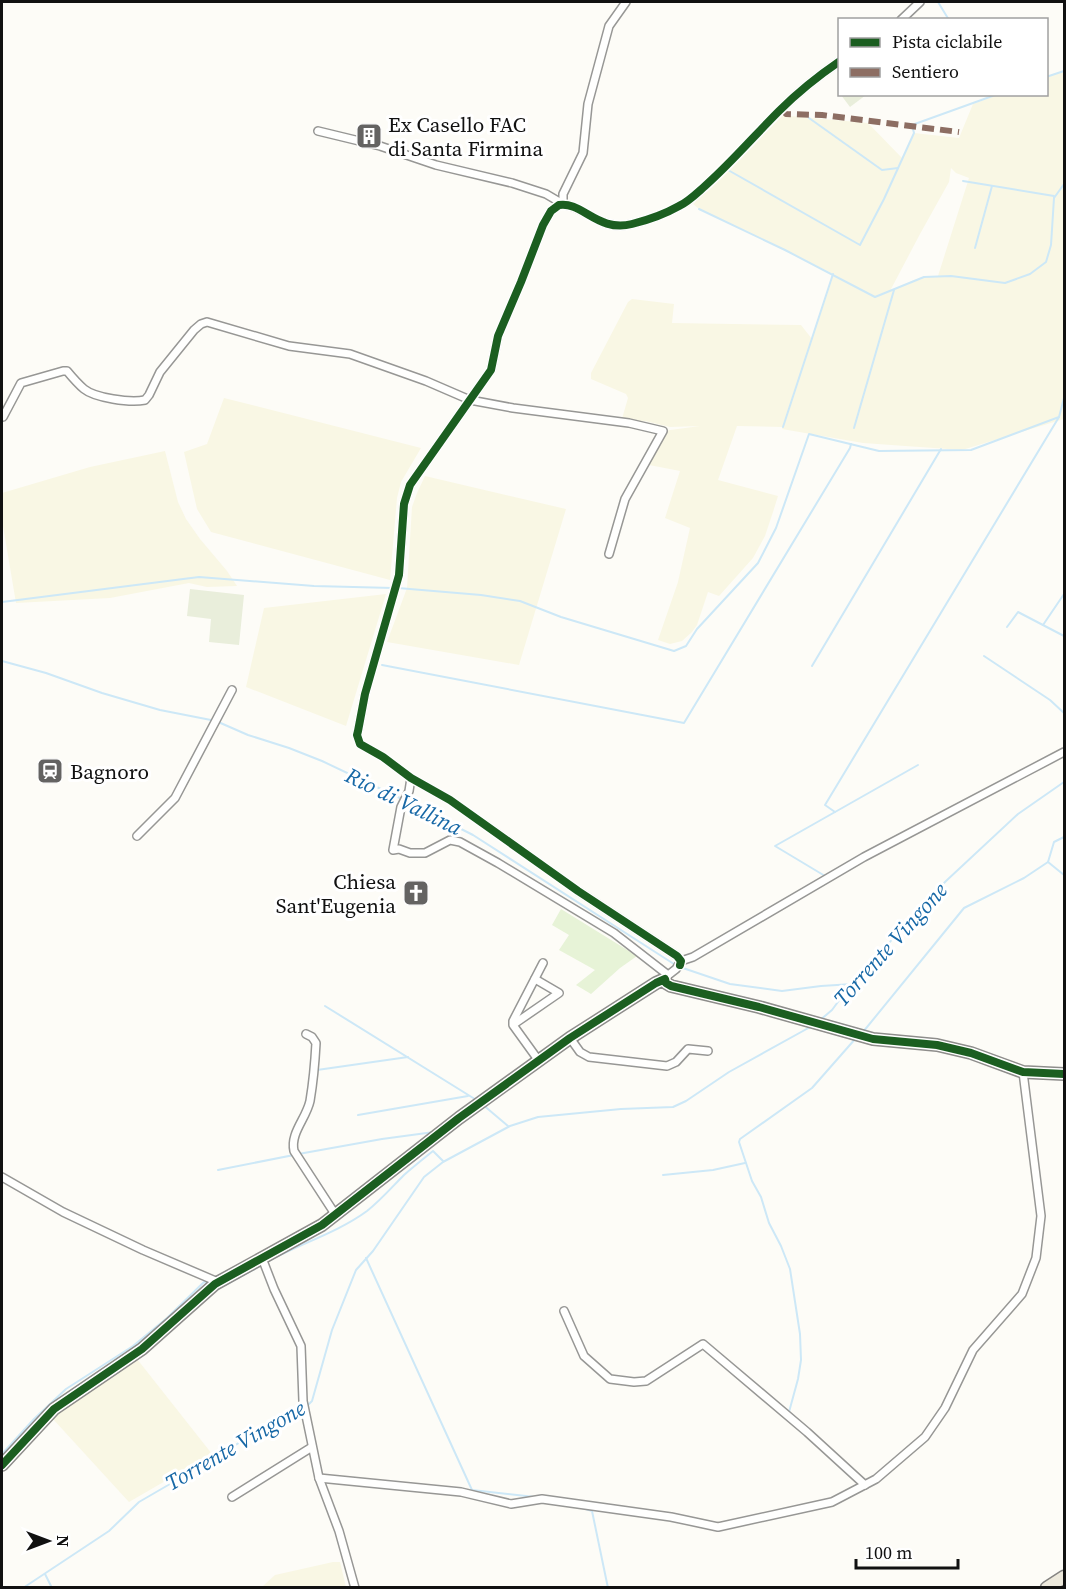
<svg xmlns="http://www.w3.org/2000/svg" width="1066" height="1589" viewBox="0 0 1066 1589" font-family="'Source Serif 4',serif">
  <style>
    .farmland { fill: #f9f7e4; fill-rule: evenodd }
    .green { fill: #e7f3d7 }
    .cemetery { fill: #e9eedb }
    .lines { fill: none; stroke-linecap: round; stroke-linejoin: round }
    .stream { stroke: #cde8f7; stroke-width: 2 }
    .street-casing { stroke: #979795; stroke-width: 10 }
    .secondary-casing { stroke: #8e8d8b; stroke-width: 14 }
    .primary-casing { stroke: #858482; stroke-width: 15 }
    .street { stroke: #fffffe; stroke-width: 7 }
    .secondary { stroke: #f6f4eb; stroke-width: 10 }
    .primary { stroke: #ede9dc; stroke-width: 12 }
    .quiet { stroke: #8d6e63; stroke-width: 6; stroke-dasharray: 12 6; stroke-linecap: butt }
    .cycleway-casing { stroke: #fff; stroke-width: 11 }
    .cycleway { stroke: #1b5e20; stroke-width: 8 }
    .labels { text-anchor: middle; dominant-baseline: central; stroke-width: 6; stroke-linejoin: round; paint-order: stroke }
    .poi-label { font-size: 21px; fill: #111; stroke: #fff; text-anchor: start }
    .water-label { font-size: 22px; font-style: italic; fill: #1768a6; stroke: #fff }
  </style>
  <rect width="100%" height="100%" fill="#fdfcf7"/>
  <g class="farmland">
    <path d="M1064 71V419L962 450 863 443 782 429 783 427 737 426 718 480 778 496 773 512 765 536 753 558 719 596 708 592 697 625 692 632 682 641 670 644 658 640 678 582 690 528 665 518 680 471 644 464 663 431 700 426 670 427 645 421 621 422 628 398 626 394 591 379V373L628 302 632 299 674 304 672 323 801 325 812 339 833 274 785 250 699 209 693 204 728 170 779 115 868 123 902 158 914 133 959 138 973 104 998 95 1046 94 1047 77ZM951 168 956 173 969 178 938 276 924 277 914 280 890 291 920 234 949 182Z"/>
    <path d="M224 398 421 448 401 482 397 498 390 580 211 532 197 509 184 452 207 444Z"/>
    <path d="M165 451 178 502 186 519 200 539 227 571 237 586 207 587 189 583 110 598 16 603 2 520V493L90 467Z"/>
    <path d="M425 476 566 509 519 665 387 642 407 588 412 507 417 493Z"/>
    <path d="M386 594 346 726 246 687 264 608Z"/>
    <path d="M137 1359 212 1454 129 1502 53 1419 56 1414Z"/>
    <path d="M333 1562H340L346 1587H262L275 1575Z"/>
  </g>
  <path class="green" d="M561 909 637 956 620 968 591 994 576 985 595 970 559 950 569 935 552 925Z"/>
  <g class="cemetery">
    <path d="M841 95H866L850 107Z"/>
    <path d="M190 589 244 595 239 645 209 642 211 619 187 616Z"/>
  </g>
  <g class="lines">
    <g class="stream">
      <path d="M938 2 949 20"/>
      <path d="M1046 77 1064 71"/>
      <path d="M809 118 882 170 898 168"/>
      <path d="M728 170 860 245 884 199 914 133 912 125 998 94"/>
      <path d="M963 181 1054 196V198"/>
      <path d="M699 209 785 250 875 297 924 277 951 276 1005 283 1030 274 1046 262 1051 245 1054 198 1064 184"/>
      <path d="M975 248 992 186"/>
      <path d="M783 427 833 274"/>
      <path d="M854 428 894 290"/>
      <path d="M398 588 481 595 520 601 561 617 674 651 686 646 697 629 758 563 776 528 809 434 879 451 971 450 1059 417"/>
      <path d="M2 602 199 577 314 586 393 588"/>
      <path d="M1043 625 1064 594"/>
      <path d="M1007 627 1018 612 1064 636"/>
      <path d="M984 656 1050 700 1064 713"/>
      <path d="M2 661 46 673 102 693 160 710 216 721 248 735 289 748 322 761 402 799 473 835 677 966 730 984 782 991 821 986 853 984"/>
      <path d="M382 665 684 723 850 448 851 444"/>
      <path d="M812 666 941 449"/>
      <path d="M835 812 825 805 1059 417 1064 398"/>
      <path d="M1048 862 1064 875"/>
      <path d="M825 876 775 846 918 765"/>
      <path d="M325 1006 478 1101"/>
      <path d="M819 1021 832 1010 843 995 878 957 906 922 946 881 1018 814 1064 782"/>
      <path d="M863 1032 964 908 1024 878 1048 862 1054 842 1064 837"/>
      <path d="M317 1070 408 1057"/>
      <path d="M482 1104 508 1126"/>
      <path d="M358 1115 468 1096"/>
      <path d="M218 1170 304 1153 382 1139 434 1132"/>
      <path d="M663 1175 713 1170 745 1163"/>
      <path d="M366 1258 472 1490 535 1497"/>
      <path d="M267 1262C299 1244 337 1233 367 1211 381 1200 392 1187 404 1175 413 1167 423 1159 433 1151L443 1161"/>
      <path d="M222 1285H225L262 1265"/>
      <path d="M307 1406 312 1401 332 1330 356 1270 373 1251 424 1177 443 1162 510 1126 538 1117 621 1109 673 1107 686 1101 729 1072 812 1026"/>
      <path d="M789 1412 798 1379 801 1360 800 1334 790 1269 781 1246 769 1223 761 1197 752 1181 739 1142 740 1139 812 1088 856 1038"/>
      <path d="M2 1454 34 1419 66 1389 133 1346 167 1318 204 1282 210 1283"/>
      <path d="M579 1507 592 1511 608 1588"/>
      <path d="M45 1574 52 1588"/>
      <path d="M23 1588 109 1531 139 1502 225 1452 290 1409 301 1407"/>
    </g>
    <g class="street-casing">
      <g id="street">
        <path d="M901 20 920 2"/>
        <path d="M318 131 380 146 436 165 512 183 546 194 563 204"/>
        <path d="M563 204V194L583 153 588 104 609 26 626 2"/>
        <path d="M2 417H3L21 383 63 371H67C72 377 78 384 84 389 95 398 130 403 145 400L149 395 160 372 194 330 201 324 207 322 289 346 350 354 426 381 470 400 513 408 629 423 663 431 625 499 609 554"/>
        <path d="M411 778 409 791 401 807 393 850 399 849 410 853H425L450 840 460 842 498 863 614 933 668 975"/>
        <path d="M137 836 175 798 232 690"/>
        <path d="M681 961 677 956 578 891 450 800 411 778 383 757 360 744 357 735 358 731 365 694 399 575 404 504 410 485 491 370 498 336 521 282 543 225 551 211 559 205C582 201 598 233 632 224 648 220 665 214 679 206 688 202 697 193 705 186 731 163 754 136 779 111 798 92 818 76 840 61"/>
        <path d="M681 961 693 957 864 857 1064 752"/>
        <path d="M667 976 676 969 681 961"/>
        <path d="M514 1024 559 993 535 979"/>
        <path d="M306 1034 312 1037 316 1043C315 1062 313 1083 310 1101 306 1119 290 1133 294 1151L335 1214"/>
        <path d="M570 1038 580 1052 589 1057 667 1066 676 1062 688 1049 708 1051"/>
        <path d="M539 1061 513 1025V1021L543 963"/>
        <path d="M2 1177 63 1212 143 1250 218 1282"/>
        <path d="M262 1258 274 1289 301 1346 303 1401 319 1478 339 1531 355 1588"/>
        <path d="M564 1311 584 1356 610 1379 634 1382 646 1381 703 1344 807 1432 865 1485"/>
        <path d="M319 1478 461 1492 511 1504 542 1499 671 1517 718 1527 832 1502 876 1479 925 1437 945 1408 973 1350 1022 1294 1036 1258 1041 1216 1023 1072"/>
        <path d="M232 1497 312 1447"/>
      </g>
    </g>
    <g class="secondary-casing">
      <path id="secondary" d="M2 1465 54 1409 142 1349 215 1284 322 1225 459 1118 570 1038 656 983 665 979 666 983 671 986 759 1007 873 1039 937 1045 971 1053 1023 1072 1064 1074"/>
    </g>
    <g class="primary-casing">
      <path id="primary" d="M1047 1588 1064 1577"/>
    </g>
    <use href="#street" class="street"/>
    <use href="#secondary" class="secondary"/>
    <use href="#primary" class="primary"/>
    <path class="quiet" d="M781 109 786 114 822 115 959 132"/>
    <g class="cycleway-casing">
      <g id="cycleway">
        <path d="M680 965 681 961 677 956 578 891 450 800 411 778 383 757 360 744 357 735 358 731 365 694 399 575 404 504 410 485 491 370 498 336 521 282 543 225 551 211 559 205C582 201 598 233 632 224 648 220 665 214 679 206 688 202 697 193 705 186 731 163 754 136 779 111 798 92 818 76 840 61"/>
        <path d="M2 1465 54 1409 142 1349 215 1284 322 1225 459 1118 570 1038 656 983 665 979 666 983 671 986 759 1007 873 1039 937 1045 971 1053 1023 1072 1064 1074"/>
      </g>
    </g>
    <use href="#cycleway" class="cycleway"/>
  </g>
  <defs>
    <g id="building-square" transform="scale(1.35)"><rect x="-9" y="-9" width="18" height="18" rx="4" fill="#646362" stroke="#fff"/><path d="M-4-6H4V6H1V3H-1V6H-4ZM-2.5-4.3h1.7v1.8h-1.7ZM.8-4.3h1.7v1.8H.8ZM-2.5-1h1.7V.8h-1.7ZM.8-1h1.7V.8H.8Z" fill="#fff"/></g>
    <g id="station-square" transform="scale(1.35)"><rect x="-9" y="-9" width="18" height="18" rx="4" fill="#646362" stroke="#fff"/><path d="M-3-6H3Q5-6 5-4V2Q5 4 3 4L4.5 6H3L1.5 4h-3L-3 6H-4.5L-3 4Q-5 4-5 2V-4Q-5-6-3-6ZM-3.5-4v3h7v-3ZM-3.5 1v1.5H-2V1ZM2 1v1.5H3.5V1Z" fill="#fff"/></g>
    <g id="church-square" transform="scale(1.35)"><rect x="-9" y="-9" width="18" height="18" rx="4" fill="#646362" stroke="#fff"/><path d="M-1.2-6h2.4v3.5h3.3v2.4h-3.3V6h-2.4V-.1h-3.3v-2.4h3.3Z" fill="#fff"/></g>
  </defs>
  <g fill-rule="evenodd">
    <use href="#building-square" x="369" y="136"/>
    <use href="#station-square" x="50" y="771"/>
    <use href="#church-square" x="416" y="893"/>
  </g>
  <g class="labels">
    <g class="poi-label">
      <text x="388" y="124">Ex Casello FAC<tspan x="388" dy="24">di Santa Firmina</tspan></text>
      <text x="70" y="771">Bagnoro</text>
      <text x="396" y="881" text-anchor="end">Chiesa<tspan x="396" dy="24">Sant'Eugenia</tspan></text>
    </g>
    <g class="water-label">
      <text transform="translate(404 801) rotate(26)">Rio di Vallina</text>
      <text transform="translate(890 944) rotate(-48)">Torrente Vingone</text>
      <text transform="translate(235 1445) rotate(-30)">Torrente Vingone</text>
    </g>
  </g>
  <rect width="1066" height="1589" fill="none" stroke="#111111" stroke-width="6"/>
  <rect x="838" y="18" width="210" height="78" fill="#ffffff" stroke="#a0a0a0" stroke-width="1.5"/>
  <rect x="850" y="38" width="30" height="9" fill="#1b5e20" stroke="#a0a0a0" stroke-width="1.5"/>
  <text x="892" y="48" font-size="18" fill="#111111">Pista ciclabile</text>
  <rect x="850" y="68" width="30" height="9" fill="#8d6e63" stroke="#a0a0a0" stroke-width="1.5"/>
  <text x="892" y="78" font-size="18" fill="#111111">Sentiero</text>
  <g transform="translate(48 1541) rotate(90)" stroke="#ffffff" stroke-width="4.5" paint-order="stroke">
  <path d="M0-4.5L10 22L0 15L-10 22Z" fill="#111111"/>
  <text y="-9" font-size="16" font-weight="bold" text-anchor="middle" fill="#111111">N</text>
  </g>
  <path d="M856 1559v9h102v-9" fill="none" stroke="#111111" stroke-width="3"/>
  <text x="865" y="1559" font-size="18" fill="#111111" stroke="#ffffff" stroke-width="4.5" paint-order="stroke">100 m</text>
</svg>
